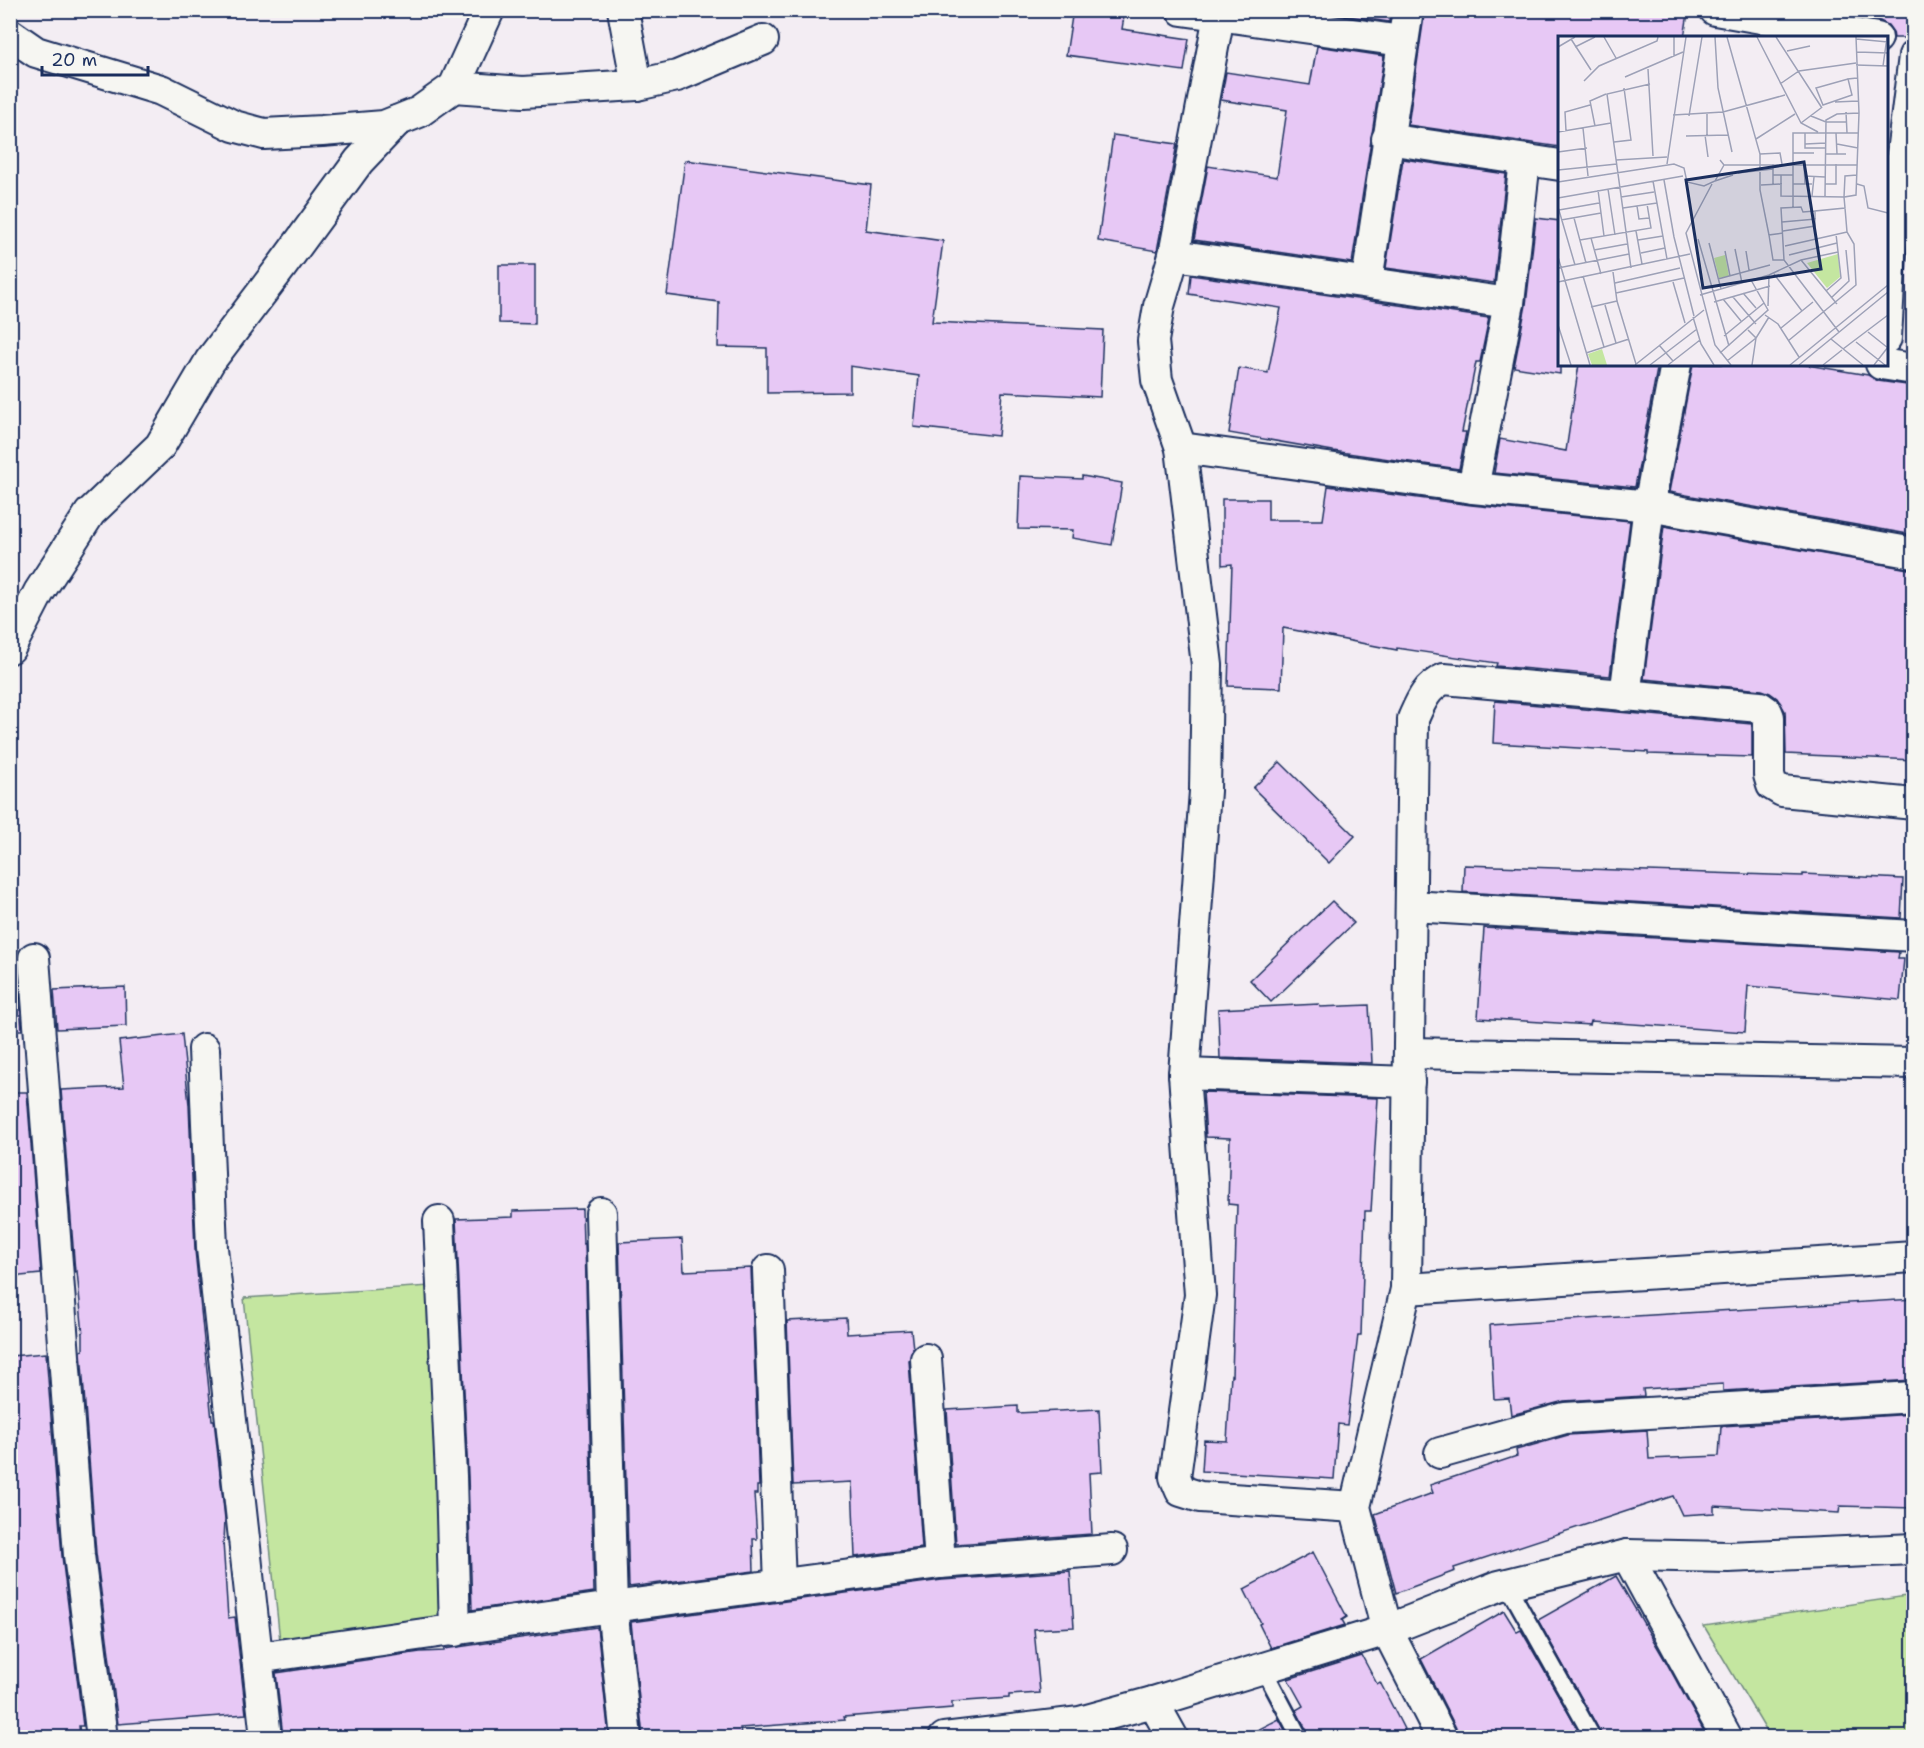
<svg xmlns="http://www.w3.org/2000/svg" width="1924" height="1748" viewBox="0 0 1924 1748" font-family="'Shantell Sans',sans-serif">
  <style>
    .green { fill: #c4e6a0; stroke: #708a7f; stroke-width: 1.5 }
    .building { fill: #e7c8f5; stroke: #1b2f5e; stroke-width: 1.5 }
    .lines { fill: none; stroke-linecap: round; stroke-linejoin: round }
    .lane-casing { stroke: #1b2f5e; stroke-width: 20 }
    .street-casing { stroke: #1b2f5e; stroke-width: 34 }
    .lane { stroke: #f6f6f2; stroke-width: 15 }
    .street { stroke: #f6f6f2; stroke-width: 30 }
    .inset-road { fill: none; stroke: #9da1b7; stroke-width: 1.5 }
    .view { fill: #1b2f5e; fill-opacity: 0.15; stroke: #1b2f5e; stroke-width: 3 }
    .inset-edge { fill: none; stroke: #1b2f5e; stroke-width: 3 }
  </style>
  <rect width="100%" height="100%" fill="#f3edf3"/>
  <filter id="ink" filterUnits="userSpaceOnUse"><feTurbulence type="fractalNoise" baseFrequency=".0167" numOctaves="2"/><feDisplacementMap in="SourceGraphic" scale="12" xChannelSelector="R" yChannelSelector="G"/><feConvolveMatrix kernelMatrix="1 2 1 2 8 2 1 2 1" color-interpolation-filters="sRGB"/></filter>
  <g filter="url(#ink)">
    <g class="green">
      <path d="M430 1286 444 1629 280 1641 244 1298Z"/>
      <path d="M1913 1595V1737H1770L1704 1626Z"/>
    </g>
    <g class="building">
      <path d="M1073 10H1125L1122 29 1189 39 1184 71 1066 55Z"/>
      <path d="M1322 10H1390L1389 22 1322 12Z"/>
      <path d="M1425 10H1674L1688 13 1684 38H1560V147L1408 125Z"/>
      <path d="M1819 10H1914V38H1894L1893 32 1888 25 1880 21Z"/>
      <path d="M1317 46 1384 56 1352 263 1194 240 1208 166 1277 177 1287 110 1221 100 1226 72 1310 85Z"/>
      <path d="M1113 135 1177 144 1157 251 1098 241Z"/>
      <path d="M1403 159 1506 174 1494 283 1386 268Z"/>
      <path d="M685 160 871 185 866 230 943 241 932 322 1103 330 1100 397 1002 392 998 436 914 427 919 376 850 366V392L767 393V348L718 347 719 302 667 295Z"/>
      <path d="M1536 218 1560 221V374L1514 367 1526 305Z"/>
      <path d="M499 265H535V324L499 323Z"/>
      <path d="M1191 275 1489 318 1480 362H1476L1462 432H1466L1459 469 1333 451 1229 433 1239 368 1268 373 1281 308 1189 294Z"/>
      <path d="M1579 364H1658L1635 487 1494 473 1500 439 1566 451Z"/>
      <path d="M1693 364H1801L1868 375 1878 381 1907 385V387L1914 388V535L1669 492Z"/>
      <path d="M1020 476 1082 479V476L1122 483 1112 545 1072 538 1073 530 1018 529Z"/>
      <path d="M1328 486 1471 505 1630 521 1610 676 1496 666 1497 663 1397 648V650L1283 628 1281 688 1228 686 1232 564 1222 565V499H1268V520H1323Z"/>
      <path d="M1664 526 1914 570V760L1786 754 1785 711 1777 698 1770 693 1762 690 1644 679Z"/>
      <path d="M1495 701 1752 724V757L1648 754V752L1493 743Z"/>
      <path d="M1280 762 1355 836 1329 863 1253 788Z"/>
      <path d="M1464 865 1803 876V874L1903 879 1901 918 1463 892Z"/>
      <path d="M1332 901 1354 923 1271 1002 1250 980Z"/>
      <path d="M1484 928 1899 952 1898 959H1904L1900 1000 1748 986 1745 1032 1591 1021 1590 1025 1478 1018Z"/>
      <path d="M125 987 126 1026 57 1029 54 990Z"/>
      <path d="M10 992H19L22 1030H10Z"/>
      <path d="M1319 1004 1320 1007 1369 1005 1372 1063 1220 1058 1218 1009Z"/>
      <path d="M182 1034 189 1105 195 1250 212 1420H214L225 1519 224 1542H223L228 1618 235 1617 246 1714 118 1724 96 1553 81 1351 83 1350V1335L77 1271 75 1272 61 1090 124 1087 119 1041Z"/>
      <path d="M10 1092H27L41 1274 10 1277Z"/>
      <path d="M1203 1092 1378 1098 1371 1211H1365L1361 1335H1358L1347 1425 1338 1424 1334 1479 1202 1471 1204 1440 1227 1441 1231 1375 1232 1376 1237 1205 1228 1204 1230 1138 1206 1137Z"/>
      <path d="M582 1209 583 1244 585 1243 594 1592 472 1610 468 1476 456 1219 513 1217V1211Z"/>
      <path d="M682 1239 684 1271 751 1268 759 1486H757V1494H754L757 1539H753L754 1571 629 1587 619 1242Z"/>
      <path d="M1914 1299V1380L1723 1391V1384L1643 1389 1644 1396 1564 1401 1511 1415 1509 1398 1494 1399 1490 1325Z"/>
      <path d="M846 1318 847 1334 911 1330 913 1349 909 1360 922 1548 855 1557 852 1482 793 1485 787 1321Z"/>
      <path d="M46 1353 62 1556 83 1726H79L80 1737H10V1356Z"/>
      <path d="M1018 1406V1413L1099 1409 1102 1472 1089 1473 1092 1534 956 1544 947 1410Z"/>
      <path d="M1914 1414V1508L1840 1506 1839 1513 1714 1506V1513L1682 1515 1673 1496 1454 1568 1455 1571 1396 1593 1375 1514 1433 1493 1430 1485 1517 1456 1516 1450 1568 1435 1647 1430 1649 1459 1719 1456 1721 1426Z"/>
      <path d="M1313 1552 1347 1617 1342 1620 1345 1625 1271 1648 1259 1624 1261 1623 1244 1589Z"/>
      <path d="M1070 1571 1074 1627 1034 1629 1040 1693 1009 1695V1698L952 1702V1708L844 1717 845 1720 740 1728 741 1735 710 1737H643L631 1622 942 1580Z"/>
      <path d="M1616 1576 1665 1660 1707 1737H1603L1538 1620Z"/>
      <path d="M1504 1611 1517 1632 1521 1630 1582 1737H1459L1457 1730 1421 1659Z"/>
      <path d="M597 1627 609 1737H283L276 1673 420 1652 444 1651V1649Z"/>
      <path d="M1362 1656 1377 1684 1380 1682 1408 1737H1310L1296 1710 1303 1706 1288 1679Z"/>
      <path d="M1279 1719 1289 1737H1244Z"/>
    </g>
    <g class="lines">
      <g class="lane-casing">
        <g id="lane">
          <path d="M1507 1584 1593 1738"/>
          <path d="M1263 1668 1300 1738"/>
        </g>
      </g>
      <g class="street-casing">
        <g id="street">
          <path d="M623 10 637 85"/>
          <path d="M1182 10 1402 41"/>
          <path d="M1715 10 1877 38"/>
          <path d="M10 34 36 52 161 90 234 126 264 134 322 131 384 126 419 112 454 87 489 10"/>
          <path d="M454 87 523 92 637 85 677 76 763 40"/>
          <path d="M1387 139 1560 165"/>
          <path d="M1525 160 1509 303 1473 488 1649 506 1914 553"/>
          <path d="M1174 255 1509 303"/>
          <path d="M1367 281 1408 10"/>
          <path d="M1886 338 1892 234 1914 56"/>
          <path d="M1881 364 1914 369"/>
          <path d="M1181 448 1473 488"/>
          <path d="M10 648 39 592 90 513 160 446 210 361 282 266 359 161 397 121"/>
          <path d="M1625 696 1649 506 1676 364"/>
          <path d="M1411 906 1914 936"/>
          <path d="M34 958 79 1555 102 1738"/>
          <path d="M204 1049 212 1248 266 1738"/>
          <path d="M1410 1053 1914 1063"/>
          <path d="M1184 1074 1205 791 1207 665 1181 448 1157 380 1153 341 1159 306 1174 255 1220 10"/>
          <path d="M601 1213 612 1607 626 1738"/>
          <path d="M439 1221 451 1476 455 1631"/>
          <path d="M768 1270 780 1584"/>
          <path d="M1406 1289 1914 1257"/>
          <path d="M926 1359 940 1563"/>
          <path d="M1440 1453 1565 1418 1914 1397"/>
          <path d="M1355 1507 1200 1497 1181 1491 1175 1477 1200 1295 1184 1074 1409 1082"/>
          <path d="M1627 1555 1727 1738"/>
          <path d="M257 1658 612 1607 940 1563 1112 1550"/>
          <path d="M1153 1702 1173 1738"/>
          <path d="M944 1738 1080 1722 1153 1702 1387 1630 1499 1586 1627 1555 1728 1557 1914 1549"/>
          <path d="M1442 1738 1387 1630 1355 1507 1406 1289 1413 719C1421 701 1426 687 1444 679L1760 707 1767 712 1769 717V775L1772 785 1782 791 1914 804"/>
        </g>
      </g>
      <use href="#lane" class="lane"/>
      <use href="#street" class="street"/>
    </g>
  </g>
  <g transform="translate(1558 36)">
    <rect width="330" height="330" fill="#f3edf3"/>
    <path d="M280 218 282 241 269 252 249 227ZM167 219 171 240 161 242 156 222ZM44 313 49 329H34L30 318Z" fill="#c4e6a0"/>
    <path class="inset-road" d="M46 1 58 22M157 1 160 52 174 116M169 1 202 118V154L211 199M199 1 243 87 260 96M218 1 264 72M298 1 301 77 298 159 286 161 287 140 299 139M13 3 33 34M298 3 330 6M0 11 17 1M17 11 37 1M229 15 252 10M299 16 330 17M116 20V1M298 29 330 30M325 30 329 1M90 33 95 120M67 41 125 16M290 43 258 52 265 69 294 59 290 43 299 42M26 45 41 30 99 5 100 1M222 48 241 35 298 27M277 66 300 65M288 76 289 97M149 78V99M115 79 165 76 227 59M131 80 144 1M253 80 268 86H288M243 87 263 72M37 90 32 65 48 58M25 92 30 140M8 95 7 76 32 69M0 96 53 87M247 97V112H268M278 97 279 118M147 99 150 121M128 100 170 99M198 103 237 78M56 106 73 104 66 52M247 108 268 107M279 108 300 112M0 116 29 112M235 117H256M202 118 222 117 224 128M268 118H288M58 124 109 121M162 124 166 129H299M109 128 128 1M215 128V148M246 128 247 148M0 134 59 128M180 137 215 133M215 139H235M223 139V160L286 161 287 172 257 175V190L225 195M247 140 267 141M106 144 116 201 136 280M95 145 109 223M157 145 175 139M0 146 116 128 126 132 129 146 146 150 157 145 166 129M154 148 128 197 157 309 173 329M235 148H254M267 148H278V128M299 148 306 150 310 172 330 177M203 149 224 148M50 153 57 199M40 154 46 200M254 160 256 141M267 160 268 84 279 78 301 77M63 161 96 156M0 162 125 140M79 170 81 183 91 182M0 171 17 229M235 171V97H300M65 172 99 167M1 174 41 167M257 175 245 176 243 171 223 172 226 224 281 296M16 182 28 227M3 184 43 177M224 186 258 183M78 195 84 228M225 197 211 199 215 224H226M33 202 43 238M140 203 171 310M22 204 93 192 89 168M80 204 105 200M151 207 163 253M227 210 289 196M177 213 184 247M36 214 69 208M167 215 172 240M188 215 191 234M83 217 107 212M231 219 279 207M0 221 32 329M243 224 279 268M0 232 71 218M73 232 49 58 92 48M55 236 59 265 78 328M216 238 244 275M25 240 46 311M160 243 212 229M0 246 132 218M115 246 127 287M57 247 122 232M268 255 283 242 278 198M58 257 126 242M185 257 198 272M142 259 211 239 243 224 280 216M175 261 198 288M273 262 291 245 288 214M165 263 183 285M156 266 212 250M47 269 58 307M210 270 211 239M33 271 59 265M207 279 220 288 241 321M135 281 143 308 156 329M0 289 13 329M223 292 255 266M310 296 330 312M166 300 206 267M273 303 305 329M230 305 298 249 296 208 289 196 287 172M298 306 327 329M101 309 115 325M285 313 330 279M28 317 71 303M162 317 210 274 193 244M169 325 198 302 190 294M77 329 146 274M92 329 139 293M110 329 142 304M194 329 198 302 211 281M232 329 330 249M241 329 330 256M265 329 284 314M316 329 330 311"/>
    <path class="view" d="M246 126 263 233 145 252 128 144Z"/>
    <rect width="330" height="330" class="inset-edge"/>
  </g>
  <rect width="1924" height="1748" fill="none" stroke="#f6f6f2" stroke-width="36"/>
  <rect x="18" y="18" width="1888" height="1712" fill="none" stroke="#1b2f5e" stroke-width="2" filter="url(#ink)"/>
  <path d="M42 66v9h106v-9" fill="none" stroke="#1b2f5e" stroke-width="3"/>
  <text x="51" y="66" font-size="18" fill="#1b2f5e" stroke="#f6f6f2" stroke-width="4.5" paint-order="stroke">20 m</text>
</svg>
